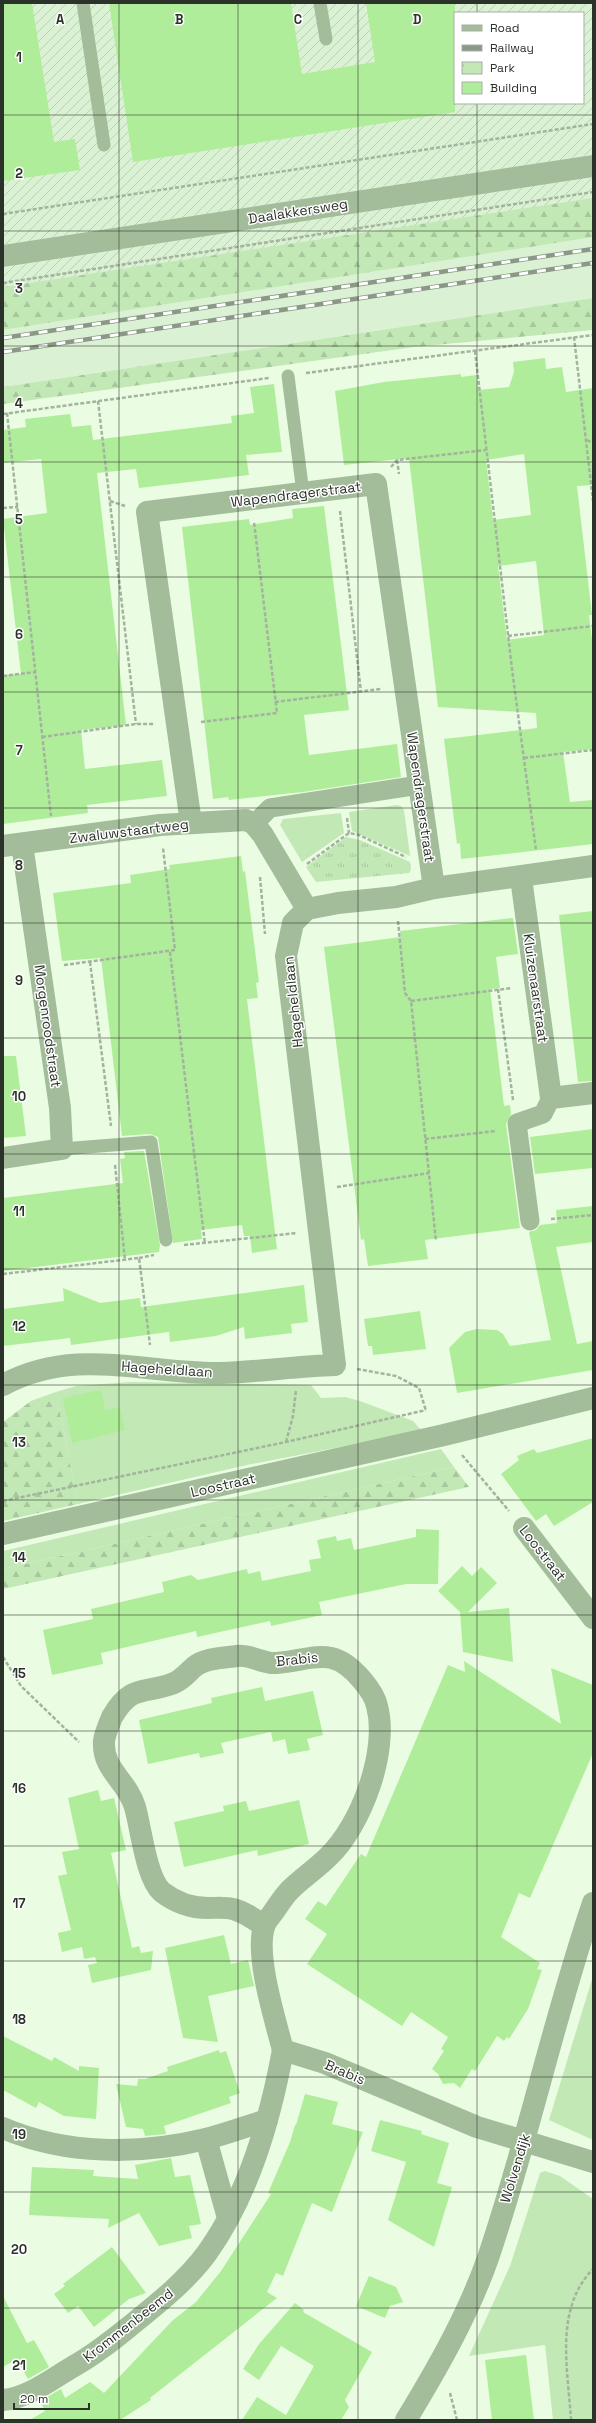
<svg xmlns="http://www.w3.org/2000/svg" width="596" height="2423" viewBox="0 0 596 2423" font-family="'Space Grotesk',sans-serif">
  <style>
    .built { fill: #daf2d3 }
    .industrial { fill: url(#industrial-furrows); fill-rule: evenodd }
    .grass { fill: #c2e8b5 }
    .forest { fill: url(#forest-firs) }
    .park { fill: url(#park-tufts) }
    .building { fill: #b0ed9a; fill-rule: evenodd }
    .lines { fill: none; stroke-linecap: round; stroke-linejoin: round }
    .path { stroke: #a4b39f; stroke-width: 2.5; stroke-dasharray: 4 2; stroke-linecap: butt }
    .service { stroke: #a3bd9a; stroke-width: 13 }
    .pedestrian { stroke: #a3bd9a; stroke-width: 19 }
    .minor { stroke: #a3bd9a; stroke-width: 22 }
    .tertiary { stroke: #a3bd9a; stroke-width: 22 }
    .rail-casing { stroke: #8b9887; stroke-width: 4.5 }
    .rail { stroke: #fff; stroke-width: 3; stroke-dasharray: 9; stroke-linecap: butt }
    .grid { fill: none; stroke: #2b3229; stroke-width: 1; stroke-opacity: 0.55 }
    .labels { text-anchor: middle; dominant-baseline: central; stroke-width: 3; stroke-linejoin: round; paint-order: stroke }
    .street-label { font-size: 14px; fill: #2b3229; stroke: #fff }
    .grid-label { font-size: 13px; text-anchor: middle; font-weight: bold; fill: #2b3229; stroke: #fff; stroke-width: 3; stroke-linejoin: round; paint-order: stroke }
  </style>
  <defs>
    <pattern id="industrial-furrows" width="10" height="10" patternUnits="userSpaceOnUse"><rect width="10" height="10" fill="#daf2d3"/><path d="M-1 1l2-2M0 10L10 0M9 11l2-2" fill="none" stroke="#bbd0b5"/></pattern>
    <pattern id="forest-firs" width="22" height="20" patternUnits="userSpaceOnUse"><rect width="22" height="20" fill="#c2e8b5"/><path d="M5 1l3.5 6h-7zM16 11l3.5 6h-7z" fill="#a7c79c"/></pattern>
    <pattern id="park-tufts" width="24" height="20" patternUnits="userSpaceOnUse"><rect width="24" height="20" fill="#c2e8b5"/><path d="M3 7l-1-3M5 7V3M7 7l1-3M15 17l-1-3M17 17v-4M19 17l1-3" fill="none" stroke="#a7c79c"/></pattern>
  </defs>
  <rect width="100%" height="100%" fill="#eafde3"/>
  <path class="built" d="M593 237V298L3 387V330Z"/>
  <path class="industrial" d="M3 3H593V227L3 316ZM455 13H583V103H455Z"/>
  <g class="grass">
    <path d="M397 805 401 806 404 810 410 856 352 831 349 812Z"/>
    <path d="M341 813 344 833 302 862 280 825 283 819Z"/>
    <path d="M130 1382 311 1385 321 1398 345 1397 360 1401 413 1421 422 1431 247 1465 78 1504 56 1392 76 1386Z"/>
    <path d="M441 1449 454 1467 3 1569V1551Z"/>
    <path d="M593 1976V2140L549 2120Z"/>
    <path d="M545 2171 560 2176 593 2199V2420H553L545 2345 469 2356 510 2266 540 2173Z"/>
  </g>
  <g class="forest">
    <path d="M593 198V237L3 330V287Z"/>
    <path d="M593 298V330L414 347 3 404V387Z"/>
    <path d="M56 1392 78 1504 3 1521V1422L31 1401Z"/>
    <path d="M454 1467 469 1487 3 1589V1569Z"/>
  </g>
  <path class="park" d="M346 837 360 840 410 862 411 870 409 873 316 882 306 867Z"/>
  <g class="building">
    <path d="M3 3H32L54 142 75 139 80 170 3 181Z"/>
    <path d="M109 3H291L302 74 375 62 366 3H455V112L133 162Z"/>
    <path d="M545 358 546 369 562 367 566 392 593 388V485L577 486 592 615H589L593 648V749L563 752 570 802 593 800V844L461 859 460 843 457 844 444 739 537 728 536 713 438 707 409 458 344 465 335 391 384 382 461 374V377L476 375 478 390 509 387 514 372 513 362ZM524 454 531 515 493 520 486 460ZM536 561 544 635 507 640 498 566Z"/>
    <path d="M274 384 282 452 246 455 249 475 139 488 136 469 97 473 126 725 81 730 85 769 162 760 167 796 87 805 88 813 3 824V675L21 674 3 519 47 513 41 459 3 463V430L26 427 25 419 70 414 72 427 91 425 93 440 232 423 231 416 254 413 250 387Z"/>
    <path d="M324 506 349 710 304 715 309 755 397 744 401 777 303 792 229 800 228 797 213 799 182 527 249 519 250 525 293 518 292 509Z"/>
    <path d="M241 856 243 872 245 871 259 982 256 983 258 998 247 999 277 1249 252 1253 250 1236H244L242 1225 201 1230 202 1239 173 1243 158 1137 150 1134 122 1136 101 958 62 961 53 893 131 883 130 875 170 869 169 865Z"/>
    <path d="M593 911V1081L578 1082 559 915Z"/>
    <path d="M513 918 518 954 496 957 500 988 490 989 504 1106 510 1105 511 1114 506 1124 520 1228 425 1240 428 1259 368 1266 364 1239 361 1240 324 947 401 937 400 931Z"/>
    <path d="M3 1056H16L26 1136 3 1138Z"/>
    <path d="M593 1129V1168L535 1174 530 1137Z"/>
    <path d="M144 1151 160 1245 159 1252 3 1271V1198L123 1183 120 1159 125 1158 124 1152Z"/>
    <path d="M593 1206V1242L556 1247 577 1344 593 1341V1370L457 1393 449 1348 465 1332 477 1329 497 1330 503 1334 510 1346 551 1340 529 1232 536 1230 540 1225 557 1223 556 1210Z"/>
    <path d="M304 1285 308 1322 291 1324 292 1333 245 1339 244 1327 216 1336 170 1342 169 1332 71 1345 70 1338 3 1346V1309L64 1301 63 1288 100 1303 140 1298 141 1307Z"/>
    <path d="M420 1311 426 1349 373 1355 372 1346H368L364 1319Z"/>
    <path d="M101 1390 105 1410 120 1407 125 1430 72 1443 63 1398Z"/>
    <path d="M593 1438V1502L554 1526 546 1514 536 1521 501 1474 519 1460 517 1456 534 1449 537 1453Z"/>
    <path d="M416 1529 439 1530 438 1584H406L319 1602 322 1615 271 1626 270 1621 197 1637 196 1631 101 1653 103 1664 52 1675 43 1630 93 1619 91 1609 164 1592 162 1582 191 1575 198 1580 247 1569 248 1574 260 1571 262 1581 311 1571 309 1560 321 1558 317 1540 336 1536 337 1541 351 1538 354 1550 416 1537Z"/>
    <path d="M462 1566 472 1576 481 1567 497 1583 468 1612 509 1608 513 1662 463 1652 460 1612 438 1591Z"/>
    <path d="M464 1661 561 1724 551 1668 593 1685V1753L530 1898 519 1893 501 1937 540 1963 537 1969 542 1970 528 2009 509 2039 507 2037 504 2041 497 2036 475 2071 472 2069 460 2088 454 2083 443 2084 438 2074 432 2069 444 2051 441 2049 448 2037 411 2012 402 2026 307 1964 327 1934 305 1919 318 1901 326 1906 361 1854 366 1857 448 1665 465 1672Z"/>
    <path d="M262 1687 265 1701 313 1691 323 1735 307 1739 310 1750 288 1754 285 1739 273 1742 271 1732 221 1743 224 1753 200 1758 199 1753 148 1764 139 1720 212 1703 211 1698Z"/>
    <path d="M98 1790 101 1801 114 1798 126 1850 111 1853 132 1948 139 1946 141 1953 153 1951 151 1970 92 1983 88 1965 97 1963 95 1957 84 1959 82 1947 62 1952 58 1933 71 1930 58 1876 67 1874 62 1852 79 1849 68 1798Z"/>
    <path d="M299 1800 309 1844 258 1856 257 1850 184 1867 174 1822 224 1811 223 1806 246 1801 249 1811Z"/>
    <path d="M224 1935 231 1964 248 1960 254 1986 208 1996 218 2042 183 2038 165 1948Z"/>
    <path d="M3 2036 52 2061 54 2057 79 2071V2066L99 2068 96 2119 64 2116 39 2102 36 2108 3 2090Z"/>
    <path d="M219 2050 220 2053 226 2051 240 2093 229 2097 231 2103 164 2126 166 2134 145 2136 143 2129 126 2127 116 2084 137 2086 138 2079H145L168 2071 167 2067Z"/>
    <path d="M305 2094 338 2102 332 2124 363 2132 332 2212 312 2203 283 2276 276 2273 267 2292 277 2298 150 2398 151 2400 120 2420H30L45 2411 40 2401 61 2389 65 2398 90 2382 104 2393 172 2321 196 2302 221 2271 271 2194 268 2193 290 2142 295 2125H296Z"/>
    <path d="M380 2120 422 2131 421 2134 449 2143 437 2183 452 2187 434 2247 388 2220 406 2162 371 2151Z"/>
    <path d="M171 2158 175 2177 190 2175 201 2224 189 2226 192 2238 159 2246 139 2213 108 2228 109 2219 29 2215 32 2167 94 2170 93 2176 138 2179 135 2165Z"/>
    <path d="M112 2247 146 2293 129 2299 94 2327 78 2306 68 2313 54 2294 65 2286 63 2284Z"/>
    <path d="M369 2276 396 2287 403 2302 390 2306 385 2318 356 2306Z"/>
    <path d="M3 2296 27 2343 34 2340 49 2367 28 2379 17 2359 3 2367Z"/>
    <path d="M295 2303 304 2310 303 2312 372 2352 345 2400 349 2407 341 2420H242L257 2397 286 2415 314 2366 281 2346 259 2380 243 2369 259 2344Z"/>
    <path d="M526 2355 534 2420H492L485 2360Z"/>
  </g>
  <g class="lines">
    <g class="path">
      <path d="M3 214 593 124"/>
      <path d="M3 283 593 192"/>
      <path d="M574 337 593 501"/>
      <path d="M475 351 512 669 536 850"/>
      <path d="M306 373 593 335"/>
      <path d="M98 401 136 724"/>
      <path d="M7 413 51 816"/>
      <path d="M3 414 269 378"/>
      <path d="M587 440 593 443"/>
      <path d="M397 460 399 474"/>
      <path d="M391 467 397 460 486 450"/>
      <path d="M110 501 125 506"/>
      <path d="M3 508 18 507"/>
      <path d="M340 511 361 692"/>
      <path d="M508 636 593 626"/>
      <path d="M3 676 36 672"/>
      <path d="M275 702 381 689"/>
      <path d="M201 722 277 713 254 522"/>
      <path d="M42 737 136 724H154"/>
      <path d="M524 758 593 750"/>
      <path d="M347 818 349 833"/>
      <path d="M307 864 349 833 359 835 406 857"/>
      <path d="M260 877 265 934"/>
      <path d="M398 921 405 993 411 1001 436 1241"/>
      <path d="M170 952 205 1244"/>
      <path d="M90 962 111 1126"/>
      <path d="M64 965 175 950 163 848"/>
      <path d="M498 989 513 1100"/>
      <path d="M411 1001 512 988"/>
      <path d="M425 1139 496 1131"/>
      <path d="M115 1165 125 1260"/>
      <path d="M337 1187 429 1173"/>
      <path d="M551 1219 593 1215"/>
      <path d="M184 1245 297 1233"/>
      <path d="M139 1258 154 1255"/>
      <path d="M3 1274 139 1258 150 1345"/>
      <path d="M357 1369 396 1376 419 1388 426 1411"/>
      <path d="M286 1442 293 1416 296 1390"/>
      <path d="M462 1455 509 1511"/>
      <path d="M3 1501 286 1442 426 1410"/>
      <path d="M3 1657 21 1686 79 1742"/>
      <path d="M450 2393 457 2420"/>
      <path d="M571 2420C568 2369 554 2309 593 2269"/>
    </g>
    <g class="service">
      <path d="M83 3 104 145"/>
      <path d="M320 3 326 39"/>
      <path d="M288 376 303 493"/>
      <path d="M62 1149 151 1142 166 1240"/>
    </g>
    <g class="pedestrian">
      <path d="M254 824 270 808 419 785"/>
      <path d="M530 1221 517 1123 543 1114 551 1098"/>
    </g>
    <g class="minor">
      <path d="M3 256 593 166"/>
      <path d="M191 823 147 512 376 484 434 888"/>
      <path d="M3 846 160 825 246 820 254 824 263 835 307 909"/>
      <path d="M521 878 551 1098 593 1093"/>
      <path d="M3 1158 62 1149 60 1108 22 844"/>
      <path d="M3 1385C76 1346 143 1374 220 1373 259 1372 297 1366 335 1365L286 956 293 923 307 909 338 903 396 897 434 888 593 866"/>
      <path d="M524 1528 593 1618"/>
      <path d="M3 1534 444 1435 593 1398"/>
      <path d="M264 1926C254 1919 245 1912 233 1909 226 1907 216 1908 208 1908 192 1908 175 1902 162 1892 146 1878 141 1828 135 1807 127 1780 102 1770 104 1741 105 1733 109 1725 112 1717 132 1683 144 1695 174 1683 183 1679 187 1673 194 1667 205 1658 223 1658 237 1656 251 1654 262 1664 276 1663 314 1660 332 1644 362 1680 368 1687 375 1696 377 1706 389 1751 361 1826 328 1857 316 1869 302 1878 290 1890 283 1897 278 1906 272 1914 269 1918 265 1922 264 1927 255 1956 275 2019 283 2050L325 2063 477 2127 593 2162"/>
      <path d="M3 2128C66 2155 140 2155 206 2139 226 2134 247 2126 267 2120"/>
      <path d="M206 2139 228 2218"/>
      <path d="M3 2400C28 2398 52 2379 74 2366 96 2354 115 2338 135 2322 161 2301 187 2280 207 2253 249 2194 270 2120 283 2050"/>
    </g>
    <path class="tertiary" d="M406 2420C437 2369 468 2315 488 2258 528 2141 553 2020 593 1903"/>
    <g class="rail-casing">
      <g id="rail">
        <path d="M3 338 593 249"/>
        <path d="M3 352 593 263"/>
      </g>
    </g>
    <use href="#rail" class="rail"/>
  </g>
  <path class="grid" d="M119 3V2420M238 3V2420M358 3V2420M477 3V13M477 103V2420M3 115H593M3 231H593M3 346H593M3 462H593M3 577H593M3 692H593M3 808H593M3 923H593M3 1038H593M3 1154H593M3 1269H593M3 1385H593M3 1500H593M3 1615H593M3 1731H593M3 1846H593M3 1961H593M3 2077H593M3 2192H593M3 2308H593"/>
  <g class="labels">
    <g class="street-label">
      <text transform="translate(298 211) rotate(-9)">Daalakkersweg</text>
      <text transform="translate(296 494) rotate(-7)">Wapendragerstraat</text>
      <text transform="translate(421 797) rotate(82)">Wapendragerstraat</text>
      <text transform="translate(129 831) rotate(-7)">Zwaluwstaartweg</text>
      <text transform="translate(536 988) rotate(82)">Kluizenaarstraat</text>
      <text transform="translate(293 1002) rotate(-96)">Hageheldlaan</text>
      <text transform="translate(48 1026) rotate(82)">Morgenroodstraat</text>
      <text transform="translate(167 1369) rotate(4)">Hageheldlaan</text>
      <text transform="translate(223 1485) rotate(-13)">Loostraat</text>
      <text transform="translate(543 1553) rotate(52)">Loostraat</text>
      <text transform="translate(297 1659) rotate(-6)">Brabis</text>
      <text transform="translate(345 2072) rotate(23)">Brabis</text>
      <text transform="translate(515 2168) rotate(-73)">Wolvendijk</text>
      <text transform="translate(128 2325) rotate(-38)">Krommenbeemd</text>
    </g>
  </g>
  <g class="grid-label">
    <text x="60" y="24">A</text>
    <text x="179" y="24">B</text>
    <text x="298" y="24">C</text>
    <text x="417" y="24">D</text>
    <text x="19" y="62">1</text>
    <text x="19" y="178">2</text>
    <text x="19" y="293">3</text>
    <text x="19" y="408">4</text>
    <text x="19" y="524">5</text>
    <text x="19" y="639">6</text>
    <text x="19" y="755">7</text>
    <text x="19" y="870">8</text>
    <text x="19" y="985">9</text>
    <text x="19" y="1101">10</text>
    <text x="19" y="1216">11</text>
    <text x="19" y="1331">12</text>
    <text x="19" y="1447">13</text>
    <text x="19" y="1562">14</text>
    <text x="19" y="1678">15</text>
    <text x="19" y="1793">16</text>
    <text x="19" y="1908">17</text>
    <text x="19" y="2024">18</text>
    <text x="19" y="2139">19</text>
    <text x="19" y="2254">20</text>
    <text x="19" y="2370">21</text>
  </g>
  <rect width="596" height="2423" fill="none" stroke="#2b3229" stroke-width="8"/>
  <rect x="454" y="12" width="130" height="92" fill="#ffffff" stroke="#aaada9"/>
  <rect x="462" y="25" width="20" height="6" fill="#a3bd9a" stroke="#aaada9"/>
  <text x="490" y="32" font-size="12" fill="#2b3229">Road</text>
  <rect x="462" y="45" width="20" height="6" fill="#8b9887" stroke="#aaada9"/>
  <text x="490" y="52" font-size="12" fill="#2b3229">Railway</text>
  <rect x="462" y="62" width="20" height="12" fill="url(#park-tufts)" stroke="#aaada9"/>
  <text x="490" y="72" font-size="12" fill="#2b3229">Park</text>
  <rect x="462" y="82" width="20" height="12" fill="#b0ed9a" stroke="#aaada9"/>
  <text x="490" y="92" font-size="12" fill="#2b3229">Building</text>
  <path d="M14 2403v6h75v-6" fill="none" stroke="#2b3229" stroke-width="2"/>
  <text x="20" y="2403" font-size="12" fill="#2b3229" stroke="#ffffff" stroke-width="3" paint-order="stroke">20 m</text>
</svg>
